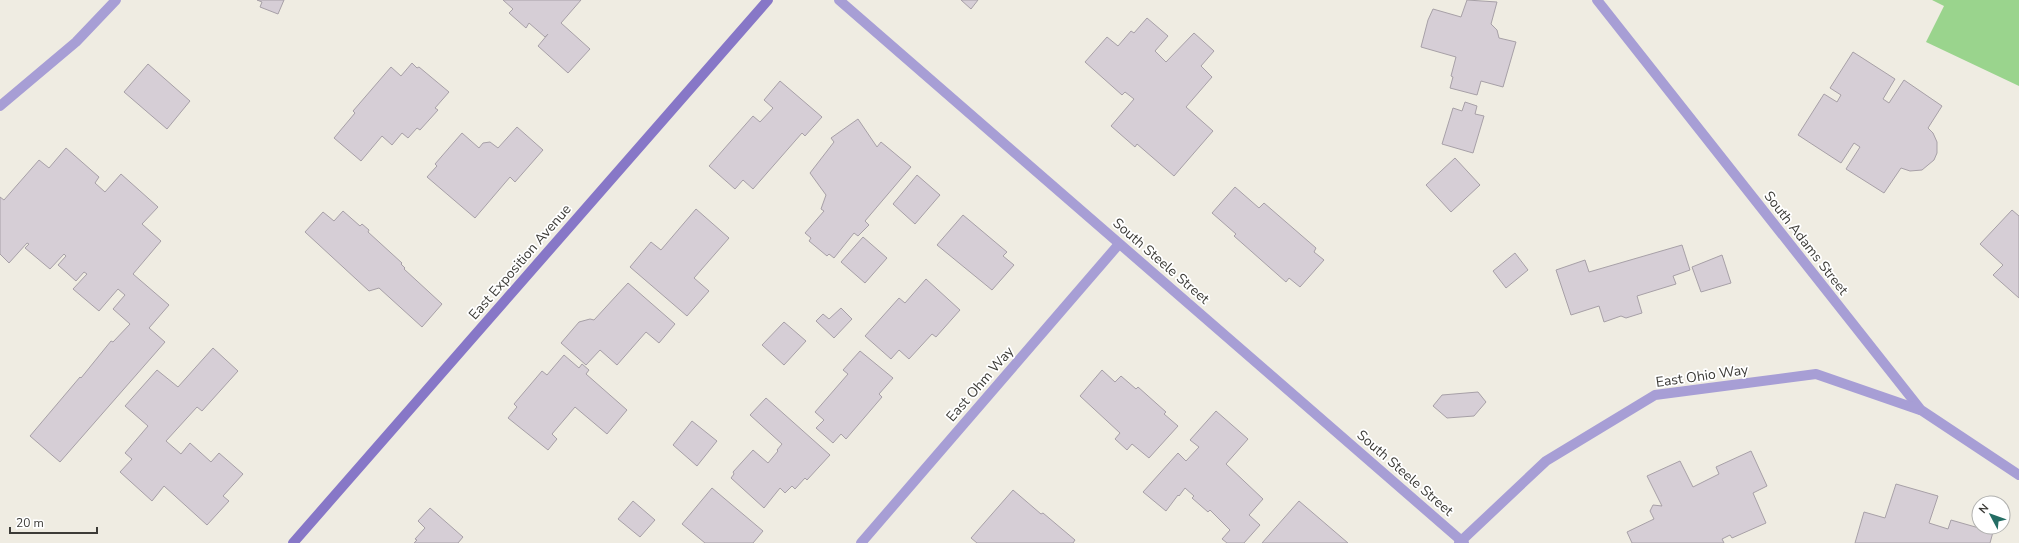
<svg xmlns="http://www.w3.org/2000/svg" width="2019" height="543" viewBox="0 0 2019 543" font-family="'Nunito Sans',sans-serif">
  <style>
    .green { fill: #9ad48d }
    .building { fill: #d6ced6; stroke: #a7a0a7 }
    .lines { fill: none; stroke-linecap: round; stroke-linejoin: round }
    .street { stroke: #a79ed5; stroke-width: 10 }
    .secondary { stroke: #8777c7; stroke-width: 10 }
    .labels { text-anchor: middle; dominant-baseline: central; stroke-width: 3.5; stroke-linejoin: round; paint-order: stroke }
    .street-label { font-size: 14px; fill: #3c3b37; stroke: #fff }
  </style>
  <rect width="100%" height="100%" fill="#efece2"/>
  <path class="green" d="M1932 0H2019V86L1926 42 1944 6Z"/>
  <g class="building">
    <path d="M257 0H284L278 14 260 7 262 2Z"/>
    <path d="M503 0H581L561 23 590 49 568 73 538 46 548 34 545 37 529 23 526 28 509 13 513 9Z"/>
    <path d="M961 0H978L971 9Z"/>
    <path d="M1467 0 1497 2 1491 24 1497 30 1499 38 1516 42 1503 87 1481 81 1477 95 1450 88 1453 77 1451 76 1456 57 1421 47 1428 20 1433 9 1461 17Z"/>
    <path d="M1147 18 1168 36 1155 51 1166 62 1194 33 1214 51 1201 66 1212 77 1186 107 1213 131 1174 176 1137 144 1135 147 1111 126 1134 99 1125 92 1122 95 1085 62 1107 37 1118 46 1131 31 1134 33Z"/>
    <path d="M1853 52 1895 79 1883 99 1889 103 1904 80 1942 106 1928 128 1933 133 1937 142V153L1934 160 1922 170 1910 171 1901 168 1884 193 1846 169 1860 147 1854 143 1841 163 1798 135 1824 94 1837 102 1841 95 1830 88Z"/>
    <path d="M412 63 417 68 419 67 449 92 435 108 438 110 420 130 417 128 408 138 402 133 392 145 382 136 361 161 334 138 355 113 353 111 391 67 401 76Z"/>
    <path d="M148 64 190 101 167 129 124 92Z"/>
    <path d="M780 81 822 117 805 136 802 133 753 189 743 180 735 189 709 166 753 116 760 122 773 108 764 100Z"/>
    <path d="M1465 102 1477 106 1475 114 1484 116 1473 153 1442 144 1453 108 1462 111Z"/>
    <path d="M858 119 877 147 881 142 911 167 865 221 869 225 858 236 854 233 834 258 829 254 827 256 809 241 811 238 805 233 824 211 821 209 826 195 810 173 834 142 831 138Z"/>
    <path d="M517 127 543 150 515 182 510 177 475 218 427 177 437 166 435 164 462 133 479 148 483 143 490 142 498 148Z"/>
    <path d="M66 148 99 177 95 183 105 192 121 174 158 207 142 224 161 241 133 274 169 305 149 328 165 342 60 462 30 436 80 377 81 378 111 341 113 342 130 324 113 309 125 295 118 289 99 311 73 289 87 274 84 272 76 281 58 265 66 256 64 254 50 269 25 248 29 244 27 243 9 263 0 254V197L4 200 39 160 49 168Z"/>
    <path d="M1455 158 1480 185 1451 212 1426 185Z"/>
    <path d="M917 175 940 195 915 224 893 204Z"/>
    <path d="M1235 187 1259 208 1264 203 1316 248 1314 252 1324 260 1300 287 1289 278 1286 282 1234 236 1236 234 1212 213Z"/>
    <path d="M696 209 729 238 694 278 709 291 687 316 630 267 651 242 661 250Z"/>
    <path d="M2012 210 2019 216V298L1993 275 2003 265 1980 244Z"/>
    <path d="M343 211 360 226 362 224 369 230 368 232 402 263 401 264 405 268 404 269 442 304 422 327 379 288 369 291 305 232 323 212 334 221Z"/>
    <path d="M963 215 1007 252 1003 256 1014 265 992 290 937 245Z"/>
    <path d="M863 237 887 258 865 283 841 262Z"/>
    <path d="M1682 245 1690 270 1673 276 1676 284 1637 296 1642 313 1626 318 1621 316 1604 322 1599 306 1571 315 1556 270 1585 260 1589 272Z"/>
    <path d="M1515 253 1528 270 1506 288 1493 271Z"/>
    <path d="M1722 255 1731 283 1701 292 1692 267Z"/>
    <path d="M926 279 960 310 936 337 932 334 909 359 899 350 891 359 865 336 899 298 905 303Z"/>
    <path d="M628 283 675 324 659 343 646 332 617 365 600 350 586 365 561 343 579 322 590 319 594 320Z"/>
    <path d="M841 308 852 319 834 338 816 321 823 314 829 319Z"/>
    <path d="M784 322 806 341 784 365 762 345Z"/>
    <path d="M213 348 238 371 202 411 197 407 166 441 181 454 190 443 211 462 219 453 243 474 223 496 229 501 207 525 164 486 152 501 120 472 132 459 125 453 148 426 125 406 157 370 178 387Z"/>
    <path d="M860 351 893 378 879 394 882 397 846 439 841 434 833 443 816 428 824 420 815 412 848 374 843 370Z"/>
    <path d="M564 355 579 368 582 364 589 370 586 374 627 410 607 434 575 407 552 434 557 439 548 450 508 418 517 407 514 404 542 371 547 375Z"/>
    <path d="M1102 370 1115 382 1121 376 1136 389 1138 387 1166 412 1164 414 1178 426 1149 458 1132 444 1127 450 1115 439 1120 433 1080 396Z"/>
    <path d="M1478 392 1486 402 1474 416 1447 418 1433 406 1442 395Z"/>
    <path d="M766 398 830 455 807 480 805 478 795 489 792 486 785 493 780 488 764 508 731 478 734 474 733 472 753 450 768 463 778 451 777 450 782 444 750 415Z"/>
    <path d="M1216 411 1248 439 1226 464 1263 499 1249 515 1260 525 1244 543H1227L1222 539 1230 530 1210 510 1208 512 1192 498 1194 496 1185 488 1179 496 1178 495 1166 511 1143 492 1178 453 1186 461 1199 447 1190 440Z"/>
    <path d="M692 421 717 441 697 466 673 445Z"/>
    <path d="M1751 451 1767 486 1753 493 1766 523 1732 538 1730 535 1722 539 1724 543H1632L1627 532 1654 519 1650 511 1653 505 1662 506 1647 476 1680 461 1693 487 1719 474 1716 467Z"/>
    <path d="M1896 484 1938 496 1929 523 1948 529 1951 520 1993 532 1990 543H1855L1864 512 1885 518Z"/>
    <path d="M712 488 763 531 753 543H705L682 524Z"/>
    <path d="M1013 490 1041 514 1043 513 1075 540 1073 543H977L971 538Z"/>
    <path d="M633 501 655 520 640 537 618 519Z"/>
    <path d="M1299 501 1348 543H1262Z"/>
    <path d="M430 508 463 537 458 543H414L417 540 415 539 425 528 418 521Z"/>
  </g>
  <g class="lines">
    <g class="street">
      <path d="M839 0 1464 543"/>
      <path d="M1597 0 1921 410 2019 475"/>
      <path d="M0 106 76 42 116 0"/>
      <path d="M861 543 1119 244"/>
      <path d="M1459 543 1546 461 1655 395 1816 374 1920 410"/>
    </g>
    <path class="secondary" d="M293 543 768 0"/>
  </g>
  <g class="labels">
    <g class="street-label">
      <text transform="translate(1806 243) rotate(52)">South Adams Street</text>
      <text transform="translate(1161 261) rotate(41)">South Steele Street</text>
      <text transform="translate(520 262) rotate(-49)">East Exposition Avenue</text>
      <text transform="translate(1702 376) rotate(-8)">East Ohio Way</text>
      <text transform="translate(980 384) rotate(-49)">East Ohm Way</text>
      <text transform="translate(1405 473) rotate(41)">South Steele Street</text>
    </g>
  </g>
  <g transform="translate(1991 515) rotate(311)"><circle r="19" fill="#ffffff" stroke="#b1b1af"/>
  <path d="M0-3L7 15L0 10L-7 15Z" fill="#246d64"/>
  <text y="-6" font-size="11" font-weight="bold" text-anchor="middle" fill="#3c3b37">N</text>
  </g>
  <path d="M10 527v6h87v-6" fill="none" stroke="#3c3b37" stroke-width="2"/>
  <text x="16" y="527" font-size="12" fill="#3c3b37" stroke="#ffffff" stroke-width="3" paint-order="stroke">20 m</text>
</svg>
